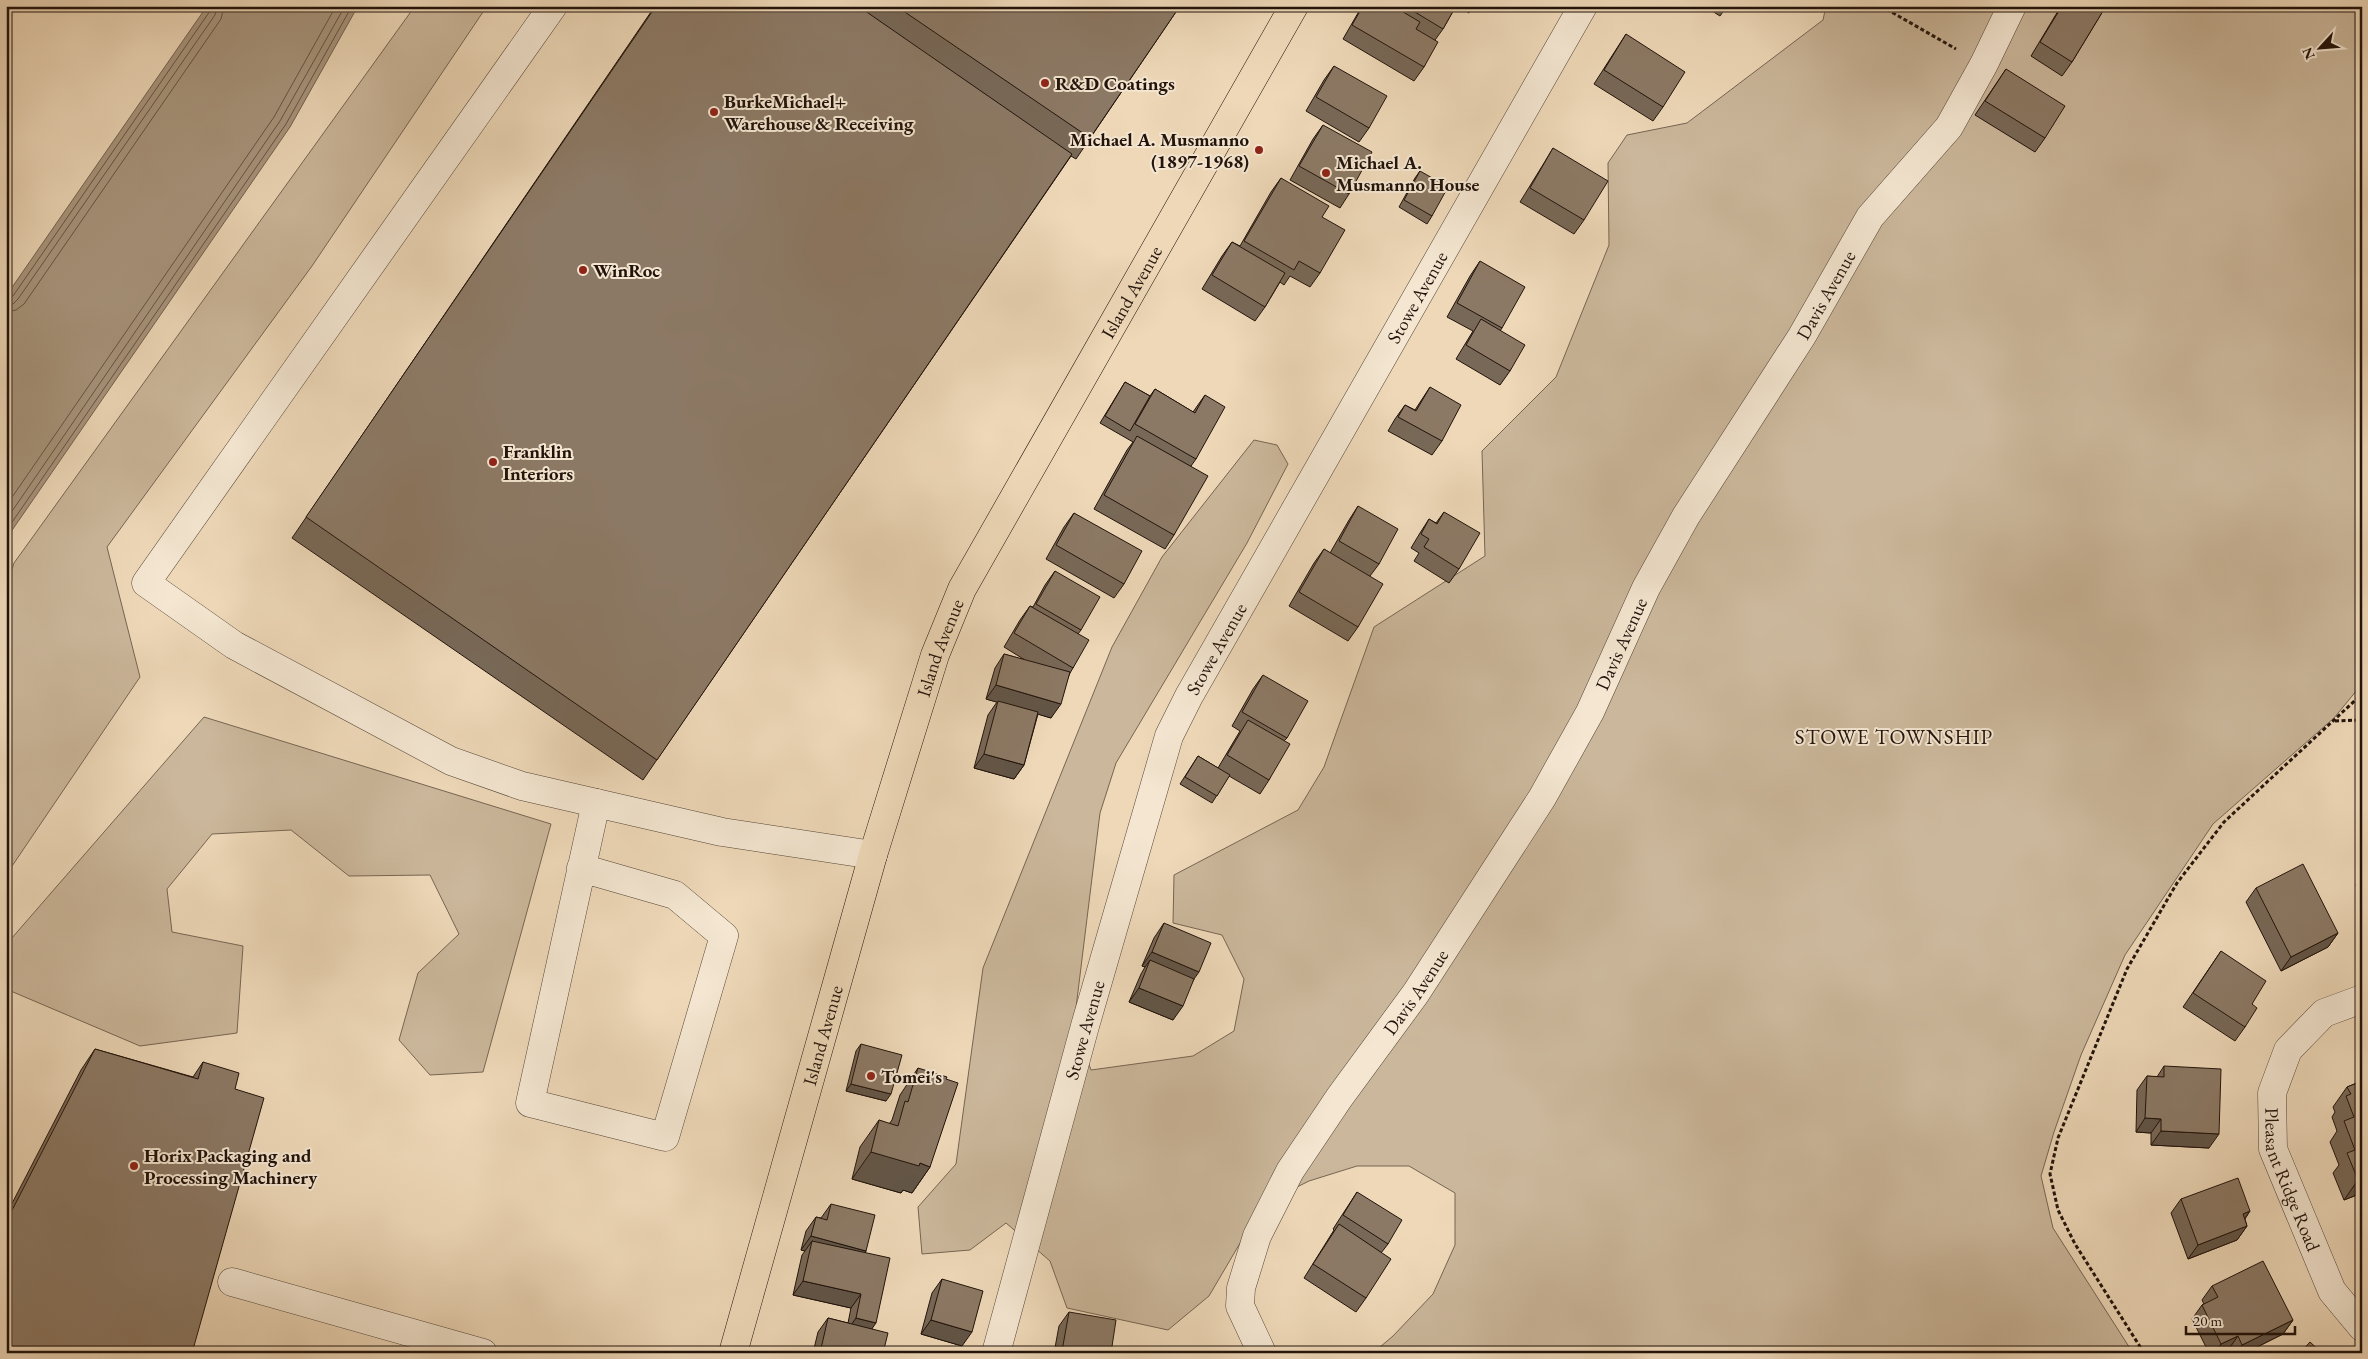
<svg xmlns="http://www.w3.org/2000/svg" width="2368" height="1359" viewBox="0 0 2368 1359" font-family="'EB Garamond',serif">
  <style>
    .green { fill: #cbb79b; stroke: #766553 }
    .water { fill: #a8957d; stroke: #72614f }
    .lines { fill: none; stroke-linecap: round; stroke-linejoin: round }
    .shore { stroke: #645444; stroke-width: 1 }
    .minor-casing { stroke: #544436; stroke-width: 29 }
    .major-casing { stroke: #21130b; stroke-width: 29 }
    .path { stroke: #21130b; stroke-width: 3; stroke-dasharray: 4 2.5; stroke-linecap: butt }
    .minor { stroke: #f4e6d1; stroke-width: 28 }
    .major { stroke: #eed8b8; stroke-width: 28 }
    .wall { fill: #786857; stroke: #21130b }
    .shaded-wall { fill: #625547; stroke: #21130b }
    .building { fill: #8c7965; stroke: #21130b }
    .poi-dot { fill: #8f2418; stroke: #f4e6d1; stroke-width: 2 }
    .labels { text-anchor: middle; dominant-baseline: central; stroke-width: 4; stroke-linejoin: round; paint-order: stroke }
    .poi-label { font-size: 19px; font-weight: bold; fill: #21130b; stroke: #f4e6d1; text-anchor: start }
    .street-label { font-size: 19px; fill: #21130b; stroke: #f4e6d1 }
    .quarter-label { font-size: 21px; letter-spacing: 1px; fill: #21130b; stroke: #f4e6d1 }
  </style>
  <rect width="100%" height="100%" fill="#eed8b8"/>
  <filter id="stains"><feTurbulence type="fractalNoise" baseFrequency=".004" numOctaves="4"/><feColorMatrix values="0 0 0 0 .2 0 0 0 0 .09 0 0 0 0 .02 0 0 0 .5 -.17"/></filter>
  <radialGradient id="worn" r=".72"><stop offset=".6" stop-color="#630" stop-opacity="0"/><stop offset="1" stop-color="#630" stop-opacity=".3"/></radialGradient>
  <g class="green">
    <path d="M415 6H487L312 266 107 547 140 677 6 875V588L14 563Z"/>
    <path d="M1826 6H2362V684L2334 718 2213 824 2125 955 2081 1055 2054 1132 2041 1176 2053 1228 2133 1353H1373L1393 1336 1433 1294 1455 1245V1193L1409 1166H1357L1309 1181 1263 1204 1209 1296 1168 1330 1067 1308 1050 1261 1006 1223 970 1250 922 1254 918 1207 956 1164 983 968 1112 647 1162 557 1254 440 1277 445 1288 464 1247 543 1116 763 1100 813 1074 1024 1091 1070 1193 1056 1234 1031 1244 979 1222 935 1173 923 1174 875 1298 810 1324 767 1374 627 1485 556 1482 451 1556 377 1609 245 1608 163 1627 135 1687 123 1823 20Z"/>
    <path d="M204 717 551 824 483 1072 430 1075 399 1040 418 973 459 934 430 875 349 876 291 830 212 834 167 889 172 932 243 946 237 1033 140 1046 6 989V962L11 939Z"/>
  </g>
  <path class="water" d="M207 6H358L290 127 6 539V296Z"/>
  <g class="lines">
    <g class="shore">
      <path d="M6 298 13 296 210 11 211 6"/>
      <path d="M6 305 13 304 18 299 215 15 217 6"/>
      <path d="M6 312 16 310 24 304 221 19 224 6"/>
      <path d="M6 506 274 117 336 6"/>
      <path d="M6 520 280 121 345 6"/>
      <path d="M6 531 286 124 352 6"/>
    </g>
    <g class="minor-casing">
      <g id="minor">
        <path d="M553 6 146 583 234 645 451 761 522 786 722 832 873 855"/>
        <path d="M581 868 675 895 724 936 665 1137 530 1103 596 803"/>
        <path id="s1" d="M2362 999 2324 1013 2288 1050 2272 1093 2273 1149 2332 1291 2362 1327"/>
        <path d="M232 1282 483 1353"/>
        <path id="s2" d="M996 1353 1085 1026 1169 736 1189 696 1583 6"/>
        <path id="s3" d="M1262 1353 1240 1306 1241 1288 1257 1236 1290 1171 1339 1098 1416 993 1542 798 1590 712 1646 588 1686 516 1802 336 1870 217 1949 127 1984 64 2012 6"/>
      </g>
    </g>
    <g class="major-casing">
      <g id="major">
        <path id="s4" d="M733 1353 873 855 935 655 962 589 1294 6"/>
      </g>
    </g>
    <g class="path">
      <path d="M1881 6 1956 49"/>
      <path d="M2335 721 2362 720"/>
      <path d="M2144 1353 2075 1244 2058 1210 2050 1174 2058 1138 2127 969 2177 883 2224 822 2362 694"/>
    </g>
    <use href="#minor" class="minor"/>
    <use href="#major" class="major"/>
  </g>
  <g class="wall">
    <path d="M655 6H1180L1076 159 1071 156 643 780 292 538Z"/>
    <path d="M1362 6H1456L1443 29 1435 40 1424 67 1414 81 1343 39Z"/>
    <path d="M1457 6H1474L1469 13Z"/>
    <path d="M1704 6H1727L1720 16Z"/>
    <path d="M2061 6H2106L2072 62 2062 76 2031 56Z"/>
    <path d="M1626 34 1663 107 1653 121 1594 84Z"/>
    <path d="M1334 66 1369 128 1359 142 1306 111 1324 80Z"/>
    <path d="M2006 69 2045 138 2035 152 1975 115Z"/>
    <path d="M1323 125 1349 194 1340 208 1290 180 1313 139Z"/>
    <path d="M1553 148 1584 220 1574 234 1520 202 1544 163Z"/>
    <path d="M1420 171 1432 216 1427 224 1399 207 1415 178Z"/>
    <path d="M1281 178 1322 217 1320 273 1310 287 1290 276 1284 285 1280 282 1265 307 1255 321 1202 289 1222 256 1232 242 1240 246 1271 192Z"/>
    <path d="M1480 261 1502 328 1500 331 1510 371 1500 385 1456 359 1473 331 1447 317 1470 276Z"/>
    <path d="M1125 382 1150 396 1155 389 1193 412 1205 395 1196 459 1191 466 1174 535 1165 549 1094 509 1127 450 1133 442 1100 423Z"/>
    <path d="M1430 387 1442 441 1432 455 1388 431 1395 419 1405 405 1415 410Z"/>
    <path d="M1358 506 1379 564 1370 576 1358 627 1348 641 1289 606 1314 563 1324 549 1330 553 1349 520Z"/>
    <path d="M1444 512 1459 569 1449 583 1414 561 1419 553 1411 548 1420 533 1429 519 1436 523Z"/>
    <path d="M1074 513 1124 584 1114 598 1046 559 1064 527Z"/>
    <path d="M1055 571 1081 630 1078 634 1073 668 1070 673 1051 718 1038 714 1024 765 1014 779 974 768 988 715 997 702 986 699 995 668 1004 654 1025 660 1004 647 1020 620 1030 606 1033 607 1045 585Z"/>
    <path d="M1263 675 1287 738 1284 741 1269 780 1260 794 1229 776 1212 803 1180 784 1198 756 1218 768 1240 731 1232 726 1253 689Z"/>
    <path d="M2362 876V900L2356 885Z"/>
    <path d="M2256 888 2338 933 2328 947 2281 971 2246 902Z"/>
    <path d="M1164 923 1194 979 1173 1020 1129 1002 1141 974 1145 967 1142 966 1154 938Z"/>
    <path d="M2221 951 2252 1004 2245 1027 2235 1041 2183 1007Z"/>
    <path d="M861 1044 886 1101 846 1091 856 1051Z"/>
    <path d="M95 1049 193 1077 203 1062 235 1089 6 1353V1215L81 1070Z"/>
    <path d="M2164 1066 2209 1148 2151 1145V1133L2136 1132 2137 1090 2147 1076 2157 1077Z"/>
    <path d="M918 1068 930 1167 912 1193 903 1190 901 1193 852 1179 860 1147 879 1120 889 1124 892 1120 900 1095Z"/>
    <path d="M2362 1081V1193L2344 1200 2333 1173 2339 1165 2330 1142 2337 1131 2332 1117 2335 1112 2333 1107 2347 1087Z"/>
    <path d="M1357 1192 1388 1244 1381 1253 1366 1298 1356 1312 1304 1278 1334 1230 1333 1229Z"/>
    <path d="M2181 1199 2250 1211 2245 1219 2247 1226 2237 1240 2188 1259 2171 1213Z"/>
    <path d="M831 1204 866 1251 865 1253 872 1329 883 1353H813L818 1332 828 1318 848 1323 851 1308 793 1295 802 1255 805 1251 801 1250 806 1231 816 1217 821 1218Z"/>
    <path d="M942 1279 962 1346 921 1334 932 1293Z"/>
    <path d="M2212 1286 2293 1320 2283 1334 2245 1353H2230L2228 1350 2223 1353H2209L2192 1319 2202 1305 2204 1304 2202 1300Z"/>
    <path d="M1069 1312 1111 1353H1054L1059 1326Z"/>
  </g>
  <g class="shaded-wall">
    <path d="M996 685 1061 704 1051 718 986 699Z"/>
    <path d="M984 754 1024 765 1014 779 974 768Z"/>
    <path d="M2338 933 2328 947 2281 971 2291 957Z"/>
    <path d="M1152 952 1199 972 1189 986 1150 960 1145 967 1142 966Z"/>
    <path d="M1139 988 1183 1006 1173 1020 1129 1002Z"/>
    <path d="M851 1084 891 1094 886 1101 846 1091Z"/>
    <path d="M2145 1118 2161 1119 2151 1133 2136 1132Z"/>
    <path d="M2161 1131 2219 1134 2209 1148 2151 1145Z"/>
    <path d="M871 1152 920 1163 930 1167 912 1193 903 1190 901 1193 852 1179Z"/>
    <path d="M2362 1178V1193L2344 1200 2358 1180Z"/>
    <path d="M2250 1211 2240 1225 2243 1214Z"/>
    <path d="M2247 1226 2237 1240 2188 1259 2198 1245Z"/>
    <path d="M811 1236 866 1251 856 1265 812 1241 805 1251 801 1250Z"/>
    <path d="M803 1281 861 1294 851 1308 793 1295Z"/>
    <path d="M856 1318 876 1323 866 1337 846 1332Z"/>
    <path d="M931 1320 972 1332 962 1346 921 1334Z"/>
    <path d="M2293 1320 2283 1334 2245 1353H2237L2242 1345Z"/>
    <path d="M2238 1336 2228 1350 2223 1353H2215L2221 1344Z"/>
  </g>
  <g class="building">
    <path d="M656 6H858L1072 154 657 760 306 517Z"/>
    <path d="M896 6H1180L1090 138Z"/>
    <path d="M1363 6H1393L1420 22 1416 29 1438 42 1424 67 1352 25Z"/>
    <path d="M1405 6H1456L1443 29Z"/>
    <path d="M2062 6H2106L2072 62 2040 42Z"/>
    <path d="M1626 34 1685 72 1663 107 1604 70Z"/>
    <path d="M1334 66 1387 96 1369 128 1316 97Z"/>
    <path d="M2006 69 2065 106 2045 138 1985 101Z"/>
    <path d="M1323 125 1372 152 1349 194 1299 166Z"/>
    <path d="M1553 148 1608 181 1584 220 1530 188Z"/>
    <path d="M1420 171 1448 187 1432 216 1404 200Z"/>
    <path d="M1281 178 1329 206 1322 217 1345 230 1320 273 1299 261 1294 270 1244 241Z"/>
    <path d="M1232 242 1285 273 1265 307 1212 275Z"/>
    <path d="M1480 261 1525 287 1502 328 1457 303Z"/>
    <path d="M1481 319 1525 345 1510 371 1466 345Z"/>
    <path d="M1125 382 1150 396 1130 431 1105 416Z"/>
    <path d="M1430 387 1461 405 1442 441 1398 417 1405 405 1416 411Z"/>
    <path d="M1155 389 1195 413 1205 395 1225 407 1196 459 1135 424Z"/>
    <path d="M1137 436 1208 476 1174 535 1104 495Z"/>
    <path d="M1358 506 1398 529 1379 564 1339 541Z"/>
    <path d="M1444 512 1480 533 1459 569 1424 547 1429 539 1421 534 1429 519 1437 524Z"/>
    <path d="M1074 513 1142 551 1124 584 1056 545Z"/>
    <path d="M1324 549 1383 584 1358 627 1299 592Z"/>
    <path d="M1055 571 1100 597 1081 630 1036 604Z"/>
    <path d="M1030 606 1089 640 1073 668 1014 633Z"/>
    <path d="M1004 654 1070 672 1061 704 996 685Z"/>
    <path d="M1263 675 1308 701 1287 738 1242 712Z"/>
    <path d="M998 701 1038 712 1024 765 984 754Z"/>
    <path d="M1248 720 1290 744 1269 780 1227 755Z"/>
    <path d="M1198 756 1230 775 1217 796 1185 777Z"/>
    <path d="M2303 864 2338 933 2291 957 2256 888Z"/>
    <path d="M1164 923 1211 943 1199 972 1152 952Z"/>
    <path d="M2221 951 2266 981 2252 1004 2257 1008 2245 1027 2193 993Z"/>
    <path d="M1150 960 1194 979 1183 1006 1139 988Z"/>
    <path d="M861 1044 902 1055 891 1094 851 1084Z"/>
    <path d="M95 1049 198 1079 203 1062 239 1073 235 1089 264 1098 192 1353H6V1222Z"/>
    <path d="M2164 1066 2221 1069 2219 1134 2161 1131V1119L2145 1118 2147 1076 2164 1077Z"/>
    <path d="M918 1068 947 1077 946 1079 958 1083 930 1167 920 1163 919 1166 871 1152 879 1120 898 1126 905 1101 908 1102Z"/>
    <path d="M2362 1081V1178L2358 1180 2347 1153 2355 1150 2344 1121 2354 1117 2346 1096 2351 1094 2347 1087Z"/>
    <path d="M2238 1178 2250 1211 2243 1214 2247 1226 2198 1245 2181 1199Z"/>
    <path d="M1357 1192 1402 1220 1388 1244 1343 1215Z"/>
    <path d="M831 1204 875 1215 866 1251 811 1236 816 1217 827 1220Z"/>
    <path d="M1339 1224 1391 1259 1366 1298 1313 1264Z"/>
    <path d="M812 1241 890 1258 876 1323 856 1318 861 1294 803 1281Z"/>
    <path d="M2263 1261 2293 1320 2242 1345 2238 1336 2221 1344 2202 1305 2218 1297 2212 1286Z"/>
    <path d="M942 1279 983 1291 972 1332 931 1320Z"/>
    <path d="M1069 1312 1116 1320 1111 1353H1071L1062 1351Z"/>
    <path d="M828 1318 888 1333 883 1353H820Z"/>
    <path d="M2310 1342 2322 1353H2300Z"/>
  </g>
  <g class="poi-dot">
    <circle cx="1045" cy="83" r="5"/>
    <circle cx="714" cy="112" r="5"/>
    <circle cx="1259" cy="150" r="5"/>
    <circle cx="1326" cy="173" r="5"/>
    <circle cx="583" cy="270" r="5"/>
    <circle cx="493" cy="462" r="5"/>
    <circle cx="871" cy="1076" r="5"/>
    <circle cx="134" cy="1166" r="5"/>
  </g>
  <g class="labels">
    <g class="poi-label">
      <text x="1055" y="83">R&amp;D Coatings</text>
      <text x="724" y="101">BurkeMichael+<tspan x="724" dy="22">Warehouse &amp; Receiving</tspan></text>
      <text x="1249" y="139" text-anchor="end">Michael A. Musmanno<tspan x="1249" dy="22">(1897-1968)</tspan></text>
      <text x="1336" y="162">Michael A.<tspan x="1336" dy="22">Musmanno House</tspan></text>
      <text x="593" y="270">WinRoc</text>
      <text x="503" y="451">Franklin<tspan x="503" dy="22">Interiors</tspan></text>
      <text x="881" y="1076">Tomei's</text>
      <text x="144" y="1155">Horix Packaging and<tspan x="144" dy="22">Processing Machinery</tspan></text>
    </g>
    <g class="street-label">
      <text stroke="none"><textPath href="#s4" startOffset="1140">Island Avenue</textPath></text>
      <text stroke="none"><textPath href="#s3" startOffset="1226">Davis Avenue</textPath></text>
      <text stroke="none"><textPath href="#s2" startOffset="1145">Stowe Avenue</textPath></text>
      <text stroke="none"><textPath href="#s3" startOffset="821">Davis Avenue</textPath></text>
      <text stroke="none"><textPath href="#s4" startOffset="735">Island Avenue</textPath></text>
      <text stroke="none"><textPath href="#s2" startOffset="740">Stowe Avenue</textPath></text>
      <text stroke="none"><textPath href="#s3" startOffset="416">Davis Avenue</textPath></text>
      <text stroke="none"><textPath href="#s2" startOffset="335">Stowe Avenue</textPath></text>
      <text stroke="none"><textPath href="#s4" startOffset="330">Island Avenue</textPath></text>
      <text stroke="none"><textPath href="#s1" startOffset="228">Pleasant Ridge Road</textPath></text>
    </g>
    <g class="quarter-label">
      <text x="1894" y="736">STOWE TOWNSHIP</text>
    </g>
  </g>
  <rect width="2368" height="1359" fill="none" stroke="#eed8b8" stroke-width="25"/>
  <rect x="8" y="8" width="2353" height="1344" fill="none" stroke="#21130b" stroke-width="2.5"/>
  <rect x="12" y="12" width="2343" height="1334" fill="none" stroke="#21130b"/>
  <g transform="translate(2320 48) rotate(244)" stroke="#f4e6d1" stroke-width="4" paint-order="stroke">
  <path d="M0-4L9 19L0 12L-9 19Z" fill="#21130b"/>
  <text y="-8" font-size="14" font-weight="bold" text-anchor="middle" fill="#21130b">N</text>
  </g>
  <path d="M2186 1326v8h109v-8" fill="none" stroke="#21130b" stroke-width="2.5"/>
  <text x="2193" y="1326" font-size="15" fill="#21130b" stroke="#f4e6d1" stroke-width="4" paint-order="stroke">20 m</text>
  <rect width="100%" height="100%" filter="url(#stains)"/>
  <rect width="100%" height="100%" fill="url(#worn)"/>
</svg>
